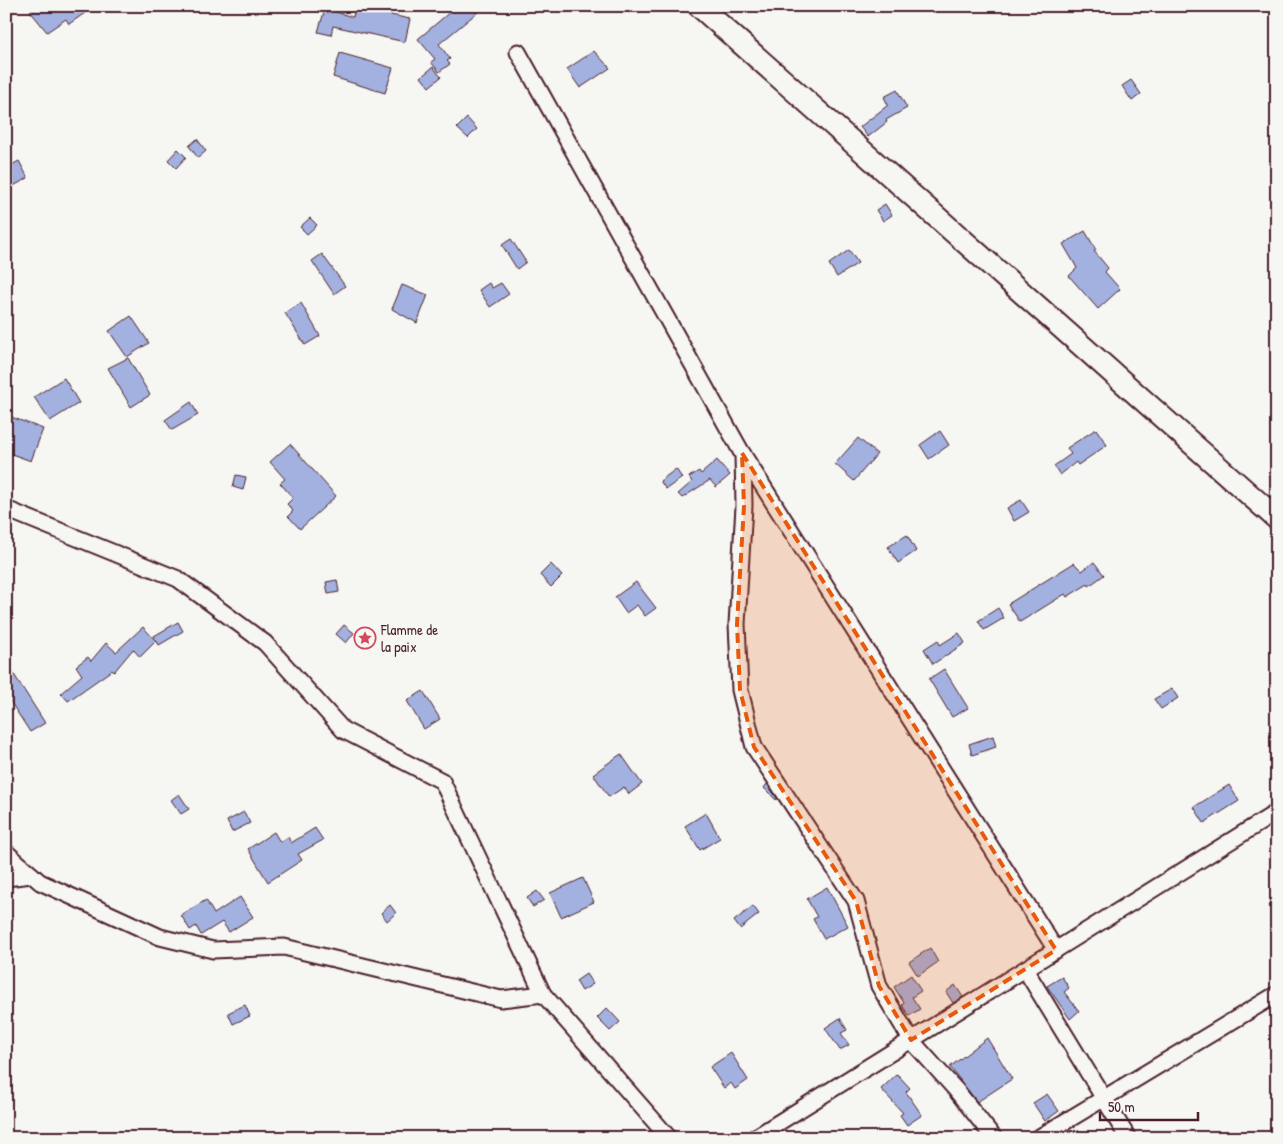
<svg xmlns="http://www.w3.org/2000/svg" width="1283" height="1144" viewBox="0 0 1283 1144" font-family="'Patrick Hand',sans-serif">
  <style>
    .building { fill: #a3b1e0; stroke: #4a1f2b }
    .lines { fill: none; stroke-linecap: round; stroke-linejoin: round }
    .minor-casing { stroke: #4a1f2b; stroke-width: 19 }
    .secondary-casing { stroke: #4a1f2b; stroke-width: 25 }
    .minor { stroke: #f6f6f2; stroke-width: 15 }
    .secondary { stroke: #f6f6f2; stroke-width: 21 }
    .marked { fill: #e8590c; fill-opacity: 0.2; stroke: #e8590c; stroke-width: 4; stroke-dasharray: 10 6; stroke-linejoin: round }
    .labels { text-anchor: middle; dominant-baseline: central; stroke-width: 4; stroke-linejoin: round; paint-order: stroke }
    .poi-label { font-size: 15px; fill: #4a1f2b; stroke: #f6f6f2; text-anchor: start }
  </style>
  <rect width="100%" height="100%" fill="#f6f6f2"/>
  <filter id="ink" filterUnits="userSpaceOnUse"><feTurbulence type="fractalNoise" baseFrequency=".02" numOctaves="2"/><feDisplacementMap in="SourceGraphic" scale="10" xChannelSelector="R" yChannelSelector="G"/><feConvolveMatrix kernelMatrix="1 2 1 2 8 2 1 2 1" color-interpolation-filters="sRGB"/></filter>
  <g filter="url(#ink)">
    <g class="building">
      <path d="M35 6H95L69 24 66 19 47 32 30 11Z"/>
      <path d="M457 6H485L439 44 450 59 447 61 450 64 439 72 431 62 435 59 418 39Z"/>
      <path d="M355 7 392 12 391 15 410 19 405 42 333 26 331 35 318 32 325 9 353 17Z"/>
      <path d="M594 51 610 68 580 88 567 69Z"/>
      <path d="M340 53 393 68 385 93 333 77Z"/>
      <path d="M433 67 441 77 429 87 421 77Z"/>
      <path d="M1131 80 1141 94 1132 101 1122 86Z"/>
      <path d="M897 90 907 108 886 120 887 122 868 137 860 127 888 105 884 97Z"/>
      <path d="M467 118 477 129 468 138 457 128Z"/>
      <path d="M197 139 206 151 198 158 189 146Z"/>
      <path d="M178 149 186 157 176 168 168 160Z"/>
      <path d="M19 161 28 178 6 190V168Z"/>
      <path d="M885 204 892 215 883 221 876 210Z"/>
      <path d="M310 218 317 225 307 234 300 227Z"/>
      <path d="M1085 231 1096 250 1094 251 1108 268 1105 272 1120 289 1098 309 1069 276 1077 268 1063 244Z"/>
      <path d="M511 239 526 262 517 269 502 245Z"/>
      <path d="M849 250 858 263 837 277 829 264Z"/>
      <path d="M322 254 345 286 334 294 312 261Z"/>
      <path d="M489 283 492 288 501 283 509 294 490 307 479 290Z"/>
      <path d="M402 285 428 295 417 323 392 309Z"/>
      <path d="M301 303 320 336 305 345 285 313Z"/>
      <path d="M131 316 149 343 127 357 109 331Z"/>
      <path d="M128 358 150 395 131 407 108 368Z"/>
      <path d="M64 378 79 403 50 421 34 397Z"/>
      <path d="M191 402 198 415 172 430 165 420Z"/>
      <path d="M6 415 43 429 31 461 6 452Z"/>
      <path d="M1096 429 1107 445 1078 465 1076 462 1060 475 1054 466 1071 454 1067 448Z"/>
      <path d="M940 431 949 445 929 459 920 445Z"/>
      <path d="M858 438 877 454 854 481 835 464Z"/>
      <path d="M290 444 336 496 300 529 288 516 293 511 287 504 293 498 280 483 285 479 270 462Z"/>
      <path d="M717 460 730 475 716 487 710 480 682 498 678 494 692 482 689 477 699 471 701 474Z"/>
      <path d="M676 469 682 478 666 489 660 481Z"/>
      <path d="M236 475 246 477 243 490 233 487Z"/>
      <path d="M1021 500 1029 512 1014 521 1007 508Z"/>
      <path d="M907 535 916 551 898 563 888 547Z"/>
      <path d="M1094 562 1104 575 1089 586 1088 584 1067 597 1065 594 1020 622 1008 604 1074 563 1082 571Z"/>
      <path d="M551 564 562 576 551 587 540 575Z"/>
      <path d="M337 580 339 592 328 594 326 582Z"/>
      <path d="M636 582 656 608 645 616 637 605 626 613 615 597Z"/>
      <path d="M998 608 1004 618 984 630 978 621Z"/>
      <path d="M178 622 183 631 159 645 154 636Z"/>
      <path d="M344 625 354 633 346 643 336 634Z"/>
      <path d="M143 627 156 641 140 657 133 649 114 672 112 670 68 701 61 693 82 675 76 666 88 657 91 661 106 643 116 652Z"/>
      <path d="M959 633 965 643 933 664 924 649 938 640 940 645Z"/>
      <path d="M6 662 45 723 30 732 6 695Z"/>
      <path d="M944 669 968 708 952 717 929 679Z"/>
      <path d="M1172 689 1178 698 1161 709 1154 699Z"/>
      <path d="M423 691 440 719 424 729 407 701Z"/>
      <path d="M993 736 996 747 972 755 969 744Z"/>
      <path d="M621 754 642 784 629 794 624 787 609 797 593 774Z"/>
      <path d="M767 784 777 798 776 800 764 788Z"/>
      <path d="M1229 785 1239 801 1204 823 1194 807Z"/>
      <path d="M179 794 189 809 181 814 171 800Z"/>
      <path d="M244 812 250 823 232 832 227 821Z"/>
      <path d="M706 813 720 838 700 850 685 826Z"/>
      <path d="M315 828 323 840 298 854 302 860 268 882 248 849 274 832 280 842 288 837 291 843Z"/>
      <path d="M583 878 594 902 561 917 550 893Z"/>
      <path d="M827 887 848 926 824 939 813 919 817 917 807 899Z"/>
      <path d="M537 891 544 900 533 907 527 898Z"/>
      <path d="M240 897 253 917 229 932 222 922 201 935 196 926 190 930 181 915 206 900 214 914Z"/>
      <path d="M390 905 396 913 387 921 381 913Z"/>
      <path d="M753 906 759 914 740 929 734 921Z"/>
      <path d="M930 948 938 962 918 976 909 962Z"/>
      <path d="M586 974 593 984 582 991 576 981Z"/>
      <path d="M911 975 921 991 912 997 920 1009 909 1016 902 1005 904 1003 894 987Z"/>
      <path d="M1062 977 1069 988 1064 992 1079 1011 1070 1019 1047 986Z"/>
      <path d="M955 985 963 997 953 1003 946 992Z"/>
      <path d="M245 1005 250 1016 233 1024 228 1013Z"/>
      <path d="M607 1008 620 1022 610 1031 597 1018Z"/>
      <path d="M840 1018 847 1030 841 1033 849 1045 840 1050 825 1028Z"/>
      <path d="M987 1038 1012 1079 977 1102 950 1067Z"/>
      <path d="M731 1053 748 1080 735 1089 731 1083 724 1088 710 1067Z"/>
      <path d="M897 1074 910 1088 906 1092 922 1115 907 1125 900 1115 903 1113 881 1089Z"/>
      <path d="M1047 1094 1059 1111 1045 1121 1033 1103Z"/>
    </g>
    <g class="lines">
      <g class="minor-casing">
        <g id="minor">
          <path d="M518 52 742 453 1056 950"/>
          <path d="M743 454 744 506 737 624 740 690 754 747 856 901 879 986 911 1040 956 1090 994 1138"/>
          <path d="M6 509 178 579 265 643 343 730 442 781 543 994 669 1138"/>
          <path d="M6 852 40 882 160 937 213 950 284 947 501 999 543 994"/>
          <path d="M6 878 32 875"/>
          <path d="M1025 969 1128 1138"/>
          <path d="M754 1138 1277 812"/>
          <path d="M1038 1138 1277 994"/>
        </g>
      </g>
      <g class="secondary-casing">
        <path id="secondary" d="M699 6 1277 519"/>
      </g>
      <use href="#minor" class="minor"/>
      <use href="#secondary" class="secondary"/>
    </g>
  </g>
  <path class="marked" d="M742 453 1056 950 911 1040 879 986 856 901 754 747 740 690 737 624 744 506Z"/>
  <defs>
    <g id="sight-ring" transform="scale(1.125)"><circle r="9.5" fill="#f6f6f2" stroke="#d1495b" stroke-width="1.5"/><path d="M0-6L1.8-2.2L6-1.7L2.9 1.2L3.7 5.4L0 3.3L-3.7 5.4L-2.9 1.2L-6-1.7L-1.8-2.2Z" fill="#d1495b"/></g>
  </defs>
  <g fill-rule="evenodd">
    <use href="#sight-ring" x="365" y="638"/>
  </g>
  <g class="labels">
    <g class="poi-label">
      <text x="381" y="629">Flamme de<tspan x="381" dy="17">la paix</tspan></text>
    </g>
  </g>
  <rect width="1283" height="1144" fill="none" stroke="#f6f6f2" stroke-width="25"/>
  <rect x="12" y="12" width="1258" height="1119" fill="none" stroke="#4a1f2b" stroke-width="2" filter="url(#ink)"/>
  <path d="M1100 1112v8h98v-8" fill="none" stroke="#4a1f2b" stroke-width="2.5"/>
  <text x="1108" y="1112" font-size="15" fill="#4a1f2b" stroke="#f6f6f2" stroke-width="4" paint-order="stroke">50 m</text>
</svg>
